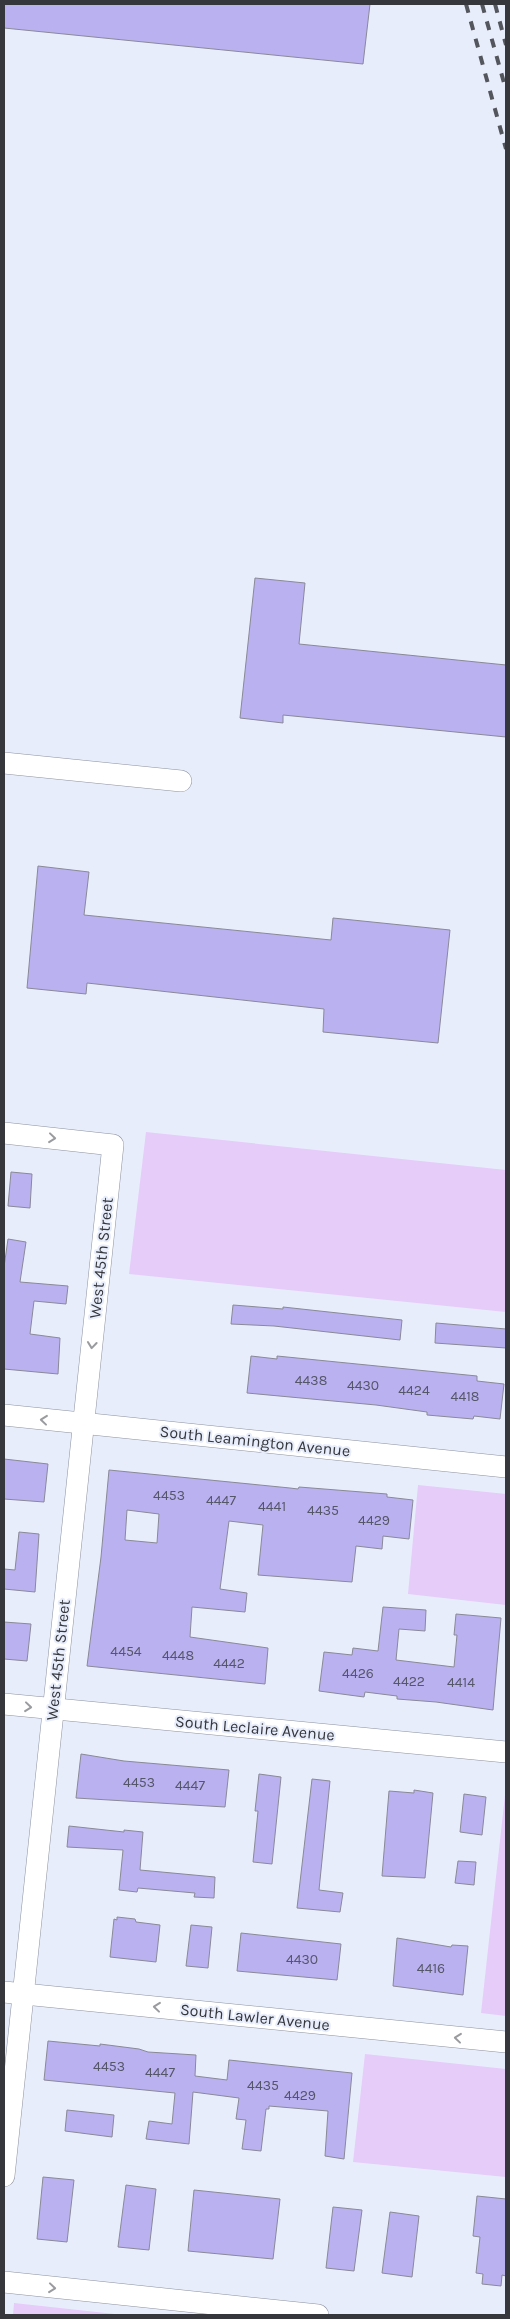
<svg xmlns="http://www.w3.org/2000/svg" width="510" height="2319" viewBox="0 0 510 2319" font-family="Karla,sans-serif">
  <style>
    .green { fill: #e5ccf9 }
    .building { fill: #bab1f1; stroke: #8a8997; fill-rule: evenodd }
    .lines { fill: none; stroke-linecap: round; stroke-linejoin: round }
    .minor-casing { stroke: #8d929f; stroke-width: 22 }
    .minor { stroke: #fff; stroke-width: 21 }
    .rail { stroke: #54565d; stroke-width: 4; stroke-dasharray: 9 9; stroke-linecap: butt }
    .oneway { stroke: #9a9b9e }
    .labels { text-anchor: middle; dominant-baseline: central; stroke-width: 4; stroke-linejoin: round; paint-order: stroke }
    .number-label { font-size: 14px; fill: #565669 }
    .street-label { font-size: 16px; fill: #35373c; stroke: #e8edfc }
  </style>
  <rect width="100%" height="100%" fill="#e8edfc"/>
  <g class="green">
    <path d="M146 1132 506 1170V1312L129 1274Z"/>
    <path d="M418 1485 506 1494V1605L408 1594Z"/>
    <path d="M506 1786V2016L481 2013Z"/>
    <path d="M365 2054 506 2069V2177L353 2162Z"/>
    <path d="M14 2303 124 2315H13Z"/>
  </g>
  <g class="building">
    <path d="M4 4H370L363 64 4 28Z"/>
    <path d="M255 578 305 583 299 644 506 665V737L283 715V723L240 718Z"/>
    <path d="M38 866 89 872 84 915 331 940 333 918 450 930 438 1043 323 1032 324 1009 87 983 86 994 27 988Z"/>
    <path d="M11 1172 32 1174 30 1208 8 1206Z"/>
    <path d="M8 1239 26 1242 20 1282 68 1286 66 1304 34 1301 30 1334 60 1338 58 1374 4 1369V1267Z"/>
    <path d="M233 1305 283 1309V1307L402 1320 400 1340 274 1326 231 1324Z"/>
    <path d="M436 1323 506 1329V1348L435 1343Z"/>
    <path d="M251 1356 277 1359V1356L477 1376V1381L504 1384 500 1419 474 1416 473 1419 427 1415V1412L376 1405 247 1393Z"/>
    <path d="M4 1459 48 1464 44 1502 4 1499Z"/>
    <path d="M109 1470 290 1488 298 1489 299 1487 387 1494V1497L413 1500 409 1539 383 1536 382 1549 356 1546 352 1582 258 1575 263 1525 229 1521 220 1589 247 1593 245 1612 192 1607 190 1637 268 1648 265 1684 87 1666 101 1557ZM127 1510 159 1514 157 1543 125 1540Z"/>
    <path d="M19 1532 39 1534 35 1592 4 1589V1569L15 1570Z"/>
    <path d="M383 1607 426 1610 425 1631 399 1629 396 1660 454 1667 457 1635H454L456 1614 501 1618 493 1710 436 1702 397 1699V1696L365 1692 364 1697 319 1691 324 1652 352 1655 353 1648 378 1651Z"/>
    <path d="M4 1622 31 1624 27 1661 4 1659Z"/>
    <path d="M81 1754 124 1761 229 1770 225 1807 76 1798Z"/>
    <path d="M259 1774 281 1777 272 1864 253 1862 258 1811H255Z"/>
    <path d="M312 1779 330 1781 319 1890 343 1893 340 1912 297 1908Z"/>
    <path d="M414 1790 433 1793 425 1878 382 1876 389 1791 414 1793Z"/>
    <path d="M464 1794 486 1797 482 1835 460 1832Z"/>
    <path d="M69 1826 124 1832V1830L143 1832 140 1870 215 1877 214 1898 194 1897 195 1893 138 1888 137 1892 119 1890 123 1850 67 1847Z"/>
    <path d="M458 1861 476 1862 474 1885 455 1883Z"/>
    <path d="M117 1917 135 1919 136 1922 160 1925 156 1962 110 1957 114 1919 117 1920Z"/>
    <path d="M191 1925 212 1927 208 1968 186 1966Z"/>
    <path d="M241 1933 341 1944 337 1980 237 1971Z"/>
    <path d="M397 1938 451 1947 452 1945 468 1946 463 1995 393 1986Z"/>
    <path d="M48 2041 100 2046V2044L139 2049 148 2052 196 2055 195 2076 227 2080 229 2060 352 2073 344 2159 325 2156 328 2111 269 2106V2109H266L261 2151 242 2149 246 2120 236 2119 239 2098 193 2092 189 2144 146 2139 149 2121 172 2124 175 2093 44 2080Z"/>
    <path d="M67 2110 114 2115 112 2137 65 2131Z"/>
    <path d="M43 2177 74 2180 67 2242 37 2239Z"/>
    <path d="M126 2185 156 2189 149 2250 118 2247Z"/>
    <path d="M194 2190 280 2199 273 2259 188 2251Z"/>
    <path d="M477 2196 506 2199V2276L502 2275 501 2286 482 2284 483 2274 476 2273 480 2237 473 2236Z"/>
    <path d="M333 2207 362 2210 354 2271 326 2268Z"/>
    <path d="M390 2212 419 2216 412 2277 382 2273Z"/>
  </g>
  <g class="lines">
    <g class="minor-casing">
      <g id="minor">
        <path d="M4 763 181 781"/>
        <path d="M4 1133 113 1145 4 2176"/>
        <path d="M4 1415 506 1467"/>
        <path d="M4 1704 506 1752"/>
        <path d="M4 1992 506 2042"/>
        <path d="M4 2282 318 2315"/>
      </g>
    </g>
    <use href="#minor" class="minor"/>
    <g class="rail">
      <path d="M466 4 506 149"/>
      <path d="M482 4 506 90"/>
      <path d="M495 4 506 45"/>
    </g>
  </g>
  <defs><path id="oneway-chevron" d="M-2-3.5L2.5 0L-2 3.5" fill="none" stroke-width="1.6" stroke-linecap="round" stroke-linejoin="round" transform="scale(1.25)"/></defs>
  <g class="oneway">
    <use href="#oneway-chevron" transform="translate(52 1138) rotate(6)"/>
    <use href="#oneway-chevron" transform="translate(92 1345) rotate(96)"/>
    <use href="#oneway-chevron" transform="translate(44 1420) rotate(-174)"/>
    <use href="#oneway-chevron" transform="translate(28 1707) rotate(6)"/>
    <use href="#oneway-chevron" transform="translate(157 2007) rotate(-174)"/>
    <use href="#oneway-chevron" transform="translate(458 2038) rotate(-174)"/>
    <use href="#oneway-chevron" transform="translate(52 2288) rotate(6)"/>
  </g>
  <g class="labels">
    <g class="number-label">
      <text x="311" y="1380">4438</text>
      <text x="363" y="1385">4430</text>
      <text x="414" y="1390">4424</text>
      <text x="465" y="1396">4418</text>
      <text x="169" y="1495">4453</text>
      <text x="221" y="1500">4447</text>
      <text x="272" y="1506">4441</text>
      <text x="323" y="1510">4435</text>
      <text x="374" y="1520">4429</text>
      <text x="126" y="1651">4454</text>
      <text x="178" y="1655">4448</text>
      <text x="229" y="1663">4442</text>
      <text x="358" y="1673">4426</text>
      <text x="409" y="1681">4422</text>
      <text x="461" y="1682">4414</text>
      <text x="139" y="1782">4453</text>
      <text x="190" y="1785">4447</text>
      <text x="302" y="1959">4430</text>
      <text x="431" y="1968">4416</text>
      <text x="109" y="2066">4453</text>
      <text x="160" y="2072">4447</text>
      <text x="263" y="2085">4435</text>
      <text x="300" y="2095">4429</text>
    </g>
    <g class="street-label">
      <text transform="translate(101 1258) rotate(-84)">West 45th Street</text>
      <text transform="translate(255 1441) rotate(6)">South Leamington Avenue</text>
      <text transform="translate(58 1660) rotate(-84)">West 45th Street</text>
      <text transform="translate(255 1728) rotate(5)">South Leclaire Avenue</text>
      <text transform="translate(255 2017) rotate(6)">South Lawler Avenue</text>
    </g>
  </g>
  <rect width="510" height="2319" fill="none" stroke="#35373c" stroke-width="10"/>
</svg>
